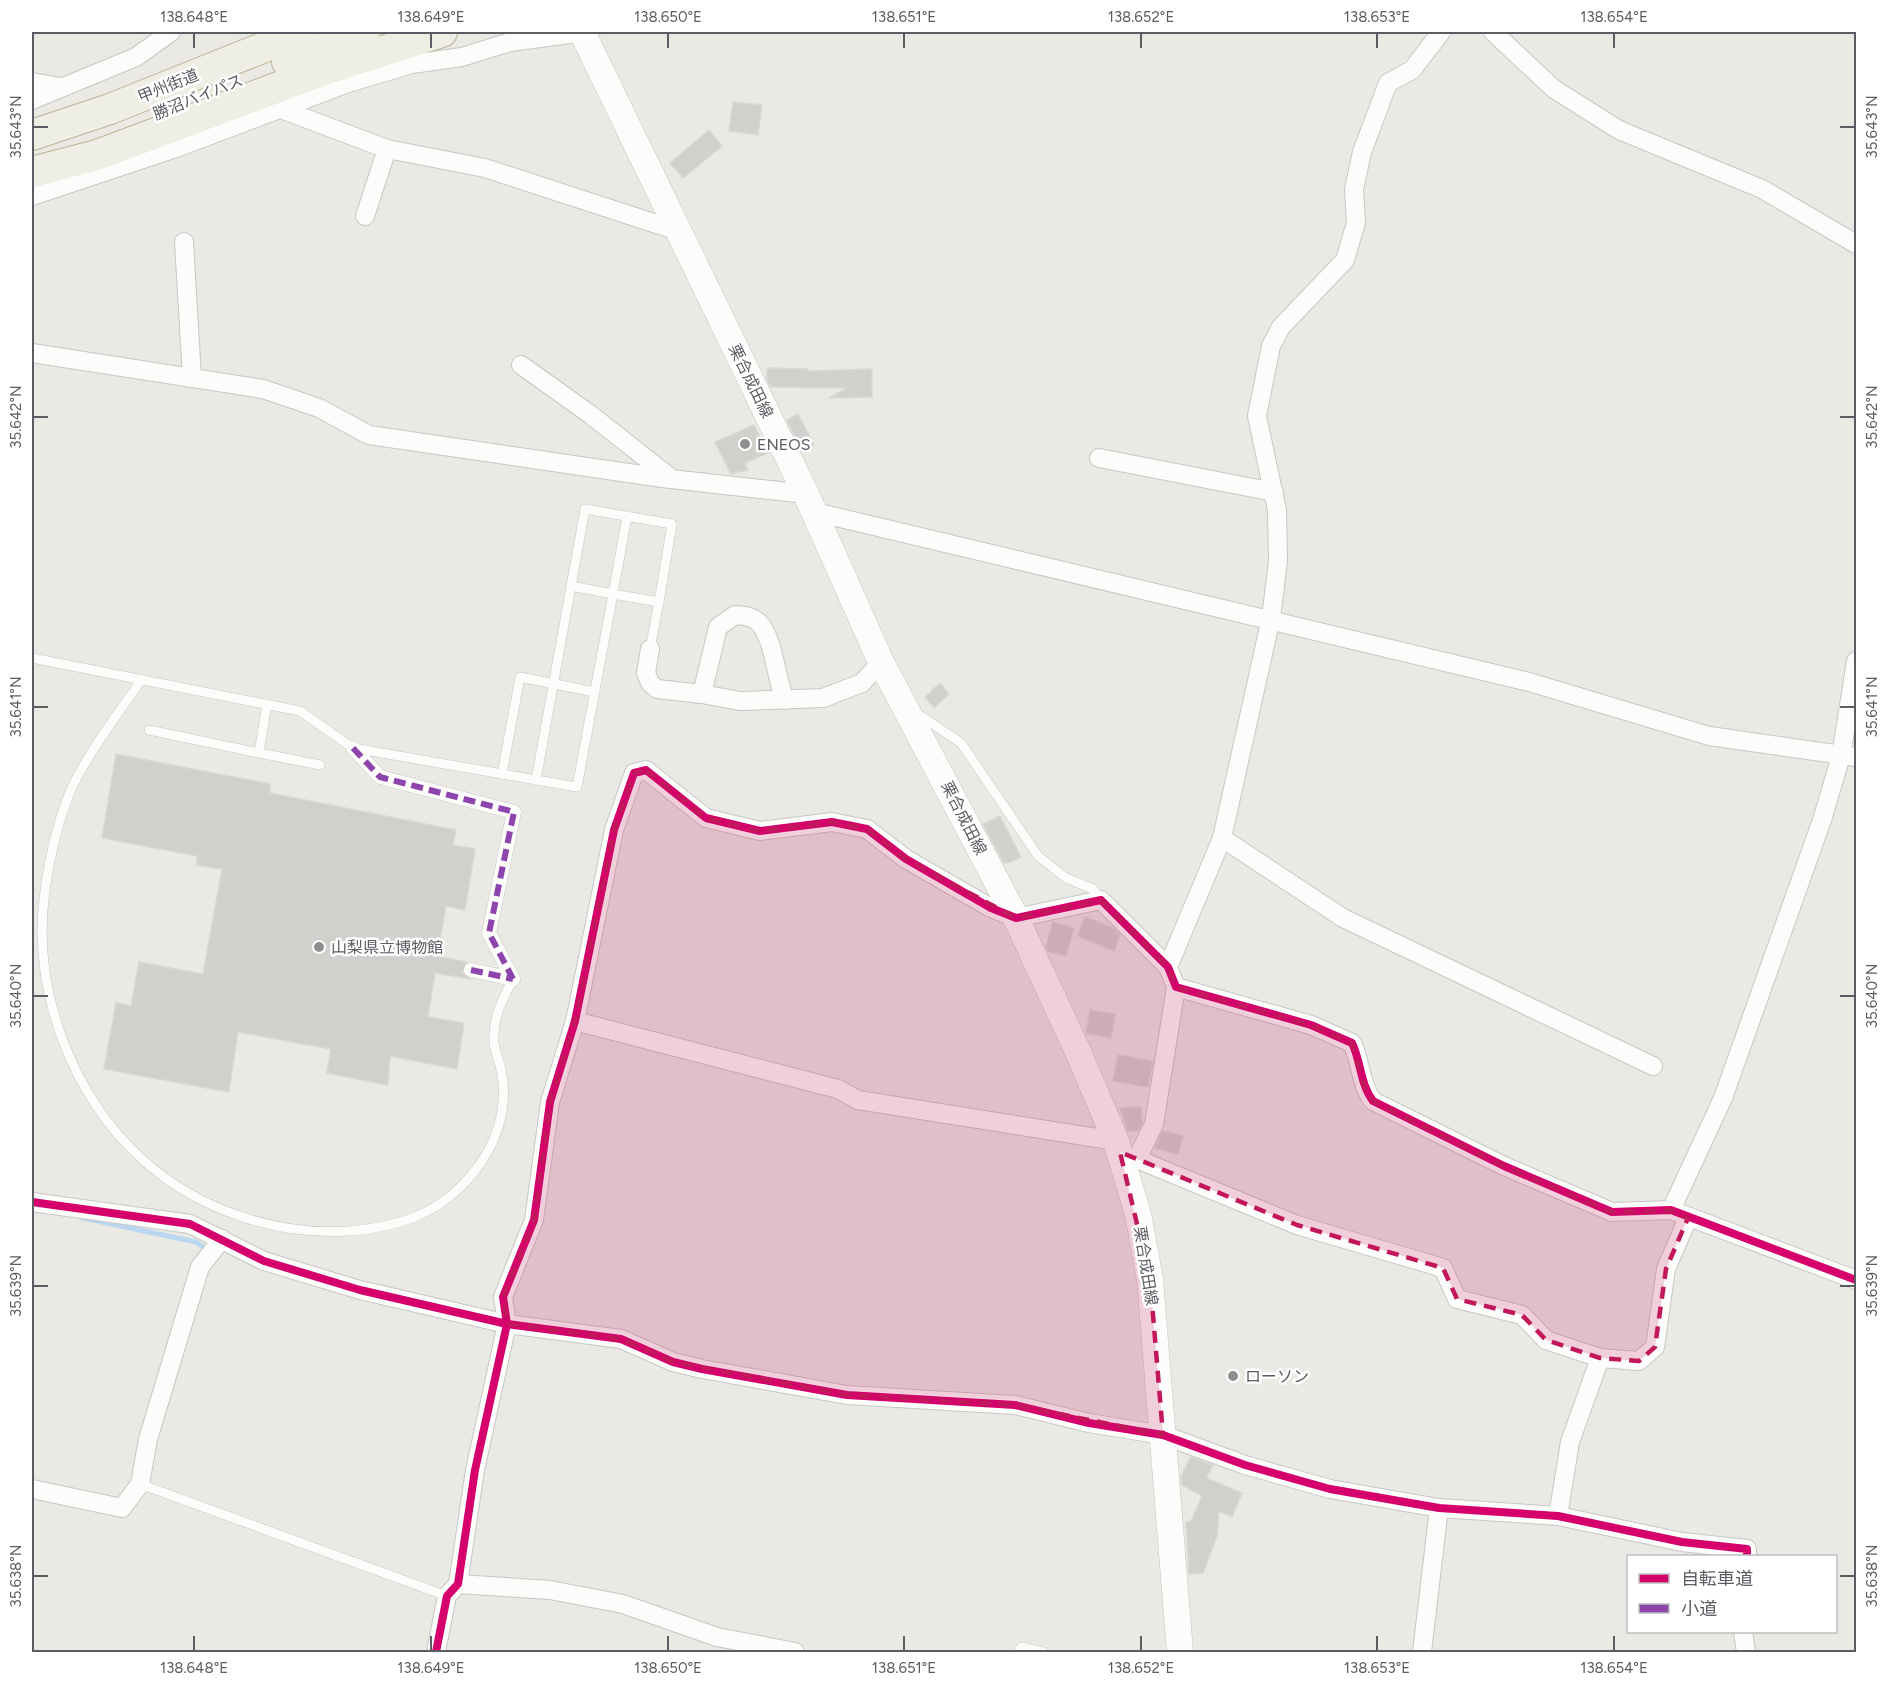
<svg xmlns="http://www.w3.org/2000/svg" width="1888" height="1684" viewBox="0 0 1888 1684" font-family="Figtree,'Noto Sans JP',sans-serif">
  <style>
    .lines { fill: none; stroke-linecap: round; stroke-linejoin: round }
    .stream { stroke: #bbd6f1; stroke-width: 5 }
    .building { fill: #d1d0cd; stroke: #d9d8d4; stroke-width: 1.5 }
    .service-casing { stroke: #c7c7c6; stroke-width: 10 }
    .pedestrian-casing { stroke: #c7c7c6; stroke-width: 15 }
    .minor-casing { stroke: #c7c7c6; stroke-width: 20 }
    .secondary-casing { stroke: #c5c6c4; stroke-width: 27 }
    .trunk-casing { stroke: #beb495; stroke-width: 32 }
    .service { stroke: #fcfcfb; stroke-width: 9 }
    .pedestrian { stroke: #fcfcfb; stroke-width: 14 }
    .minor { stroke: #fcfcfb; stroke-width: 18 }
    .secondary { stroke: #fcfcfb; stroke-width: 26 }
    .trunk { stroke: #efeee4; stroke-width: 30 }
    .quiet { stroke: #8e44ad; stroke-width: 6; stroke-dasharray: 12 6; stroke-linecap: butt }
    .cycleway-casing { stroke: #fff; stroke-width: 11 }
    .cycleway { stroke: #d6006c; stroke-width: 8 }
    .marked { fill: #c2185b; fill-opacity: 0.2; stroke: #c2185b; stroke-width: 4.5; stroke-dasharray: 12 8; stroke-linejoin: round }
    .ticks { fill: none; stroke: #5a5d62; stroke-width: 2 }
    .poi-dot { fill: #8c8e90; stroke: #fff; stroke-width: 2 }
    .labels { text-anchor: middle; dominant-baseline: central; stroke-width: 5; stroke-linejoin: round; paint-order: stroke }
    .street-label { font-size: 16px; fill: #5a5d62; stroke: #fff }
    .poi-label { font-size: 16px; fill: #5a5d62; stroke: #fff; text-anchor: start }
    .neatline { fill: none; stroke: #5a5d62; stroke-width: 2 }
    .ticks-label { font-size: 15px; text-anchor: middle; fill: #5a5d62 }
  </style>
  <rect width="100%" height="100%" fill="#eae9e4"/>
  <g class="lines">
    <path class="stream" d="M83 1218 196 1242 209 1251"/>
  </g>
  <g class="building">
    <path d="M733 102 762 105 758 135 729 131Z"/>
    <path d="M709 130 722 146 683 178 670 163Z"/>
    <path d="M767 368 808 369V371L872 369V397L829 398 847 388 771 387 767 380Z"/>
    <path d="M798 414 814 445 802 451 787 420Z"/>
    <path d="M754 425 768 453 745 463 748 470 731 474 715 442Z"/>
    <path d="M940 683 949 694 934 708 925 697Z"/>
    <path d="M116 754 270 784V793L456 830 453 845 475 849 465 910 446 906 437 956 467 962 462 972 470 979 435 973 428 1017 464 1023 457 1069 390 1056 388 1085 327 1073 331 1049 238 1032 229 1092 104 1069 116 1003 131 1006 139 962 203 974 222 869 197 865V856L102 838Z"/>
    <path d="M1000 816 1021 857 1011 862 1004 863 983 824Z"/>
    <path d="M1085 917 1113 928 1120 935 1114 951 1078 936Z"/>
    <path d="M1053 922 1074 928 1066 956 1048 951 1046 947Z"/>
    <path d="M1090 1010 1115 1014 1111 1038 1086 1033Z"/>
    <path d="M1118 1055 1153 1061 1148 1087 1113 1081Z"/>
    <path d="M1141 1107 1142 1124 1138 1131H1128L1120 1108Z"/>
    <path d="M1163 1131 1183 1136 1178 1154 1155 1148Z"/>
    <path d="M1191 1457 1213 1465 1206 1478 1242 1493 1232 1517 1219 1511 1217 1536 1203 1573 1189 1574 1186 1522 1191 1521 1202 1496 1182 1485 1181 1476Z"/>
  </g>
  <g class="lines">
    <g class="service-casing">
      <g id="service">
        <path d="M571 586 613 594 627 516"/>
        <path d="M32 658 300 711 353 748 577 787 613 594 659 602 650 649"/>
        <path d="M142 679C120 711 85 757 70 792 57 825 48 863 44 899 33 993 73 1097 143 1160 197 1209 276 1236 348 1231 399 1227 441 1214 474 1172 496 1145 508 1109 502 1074 500 1063 495 1052 494 1042 492 1018 503 999 513 979"/>
        <path d="M915 712 961 743 1038 856 1066 878 1093 889 1101 900"/>
        <path d="M149 730 259 753 267 704"/>
        <path d="M259 753 320 765"/>
        <path d="M502 774 520 677 595 692"/>
        <path d="M536 780 585 509 672 524 659 602"/>
        <path d="M140 1484 447 1596"/>
        <path d="M1019 1652 1021 1647 1043 1652"/>
      </g>
    </g>
    <g class="pedestrian-casing">
      <g id="pedestrian">
        <path d="M353 748 380 777 514 812 489 933 513 979"/>
        <path d="M471 970 513 979"/>
      </g>
    </g>
    <g class="minor-casing">
      <g id="minor">
        <path d="M1493 32 1554 89 1619 130 1762 189 1856 244"/>
        <path d="M32 82 61 87"/>
        <path d="M32 100 136 57 171 32"/>
        <path d="M281 109 387 149 365 216"/>
        <path d="M387 149 485 168 678 231"/>
        <path d="M32 196 176 148 348 83 412 64 462 57 510 42 585 32"/>
        <path d="M184 242 192 378"/>
        <path d="M32 353 263 389 319 408 369 435 662 478 806 494"/>
        <path d="M521 365 591 415 671 478"/>
        <path d="M1099 458 1274 492"/>
        <path d="M815 512 1529 682 1709 736 1856 757"/>
        <path d="M650 649 646 673 650 683 657 689 702 694 740 701 823 698 862 683 881 662"/>
        <path d="M702 694 718 627 735 615C744 616 754 616 760 624 774 640 776 679 785 700"/>
        <path d="M1222 838 1343 918 1653 1066"/>
        <path d="M1168 967 1222 838 1271 618 1278 561 1277 510 1257 416 1271 346 1281 327 1345 260 1356 223 1354 189 1362 152 1388 83 1412 70 1441 32"/>
        <path d="M1176 987 1154 1124 1137 1159 1297 1225 1443 1268 1457 1299 1522 1315 1546 1340 1600 1358"/>
        <path d="M575 1021 838 1089 858 1100 1116 1141"/>
        <path d="M32 1202 190 1224 264 1261 360 1290 507 1324 621 1339 673 1362 702 1369 847 1395 1015 1405 1089 1423 1163 1435 1245 1465 1330 1489 1439 1508 1558 1516 1682 1542 1747 1549V1556"/>
        <path d="M1671 1210 1723 1098 1822 820 1841 756 1856 661"/>
        <path d="M32 1489 122 1508 140 1484 148 1439 200 1267 222 1239"/>
        <path d="M1558 1516 1570 1442 1600 1358 1639 1361 1655 1347 1666 1269 1688 1218"/>
        <path d="M458 1584 550 1590 623 1604 717 1637 795 1652"/>
        <path d="M1743 1632 1746 1652"/>
        <path d="M436 1652 447 1596 458 1584 475 1470 507 1324 503 1297 534 1220 550 1102 575 1021 614 830 634 773 646 770 706 818 760 831 832 822 867 829 906 859 991 908 1016 918 1101 900 1168 967 1176 987 1311 1025 1352 1043C1361 1061 1360 1084 1373 1101L1504 1166 1612 1212 1671 1210 1856 1280"/>
        <path d="M1422 1652 1439 1508"/>
      </g>
    </g>
    <g class="secondary-casing">
      <path id="secondary" d="M582 32 806 494 881 662 1016 918 1079 1054 1116 1141 1138 1214 1150 1279 1180 1652"/>
    </g>
    <g class="trunk-casing">
      <g id="trunk">
        <path d="M287 62 365 32"/>
        <path d="M32 135 110 109 302 32"/>
        <path d="M32 172 97 155 327 69 442 32"/>
      </g>
    </g>
    <use href="#service" class="service"/>
    <use href="#pedestrian" class="pedestrian"/>
    <use href="#minor" class="minor"/>
    <use href="#secondary" class="secondary"/>
    <use href="#trunk" class="trunk"/>
    <g class="quiet">
      <path d="M353 748 380 777 514 812 489 933 513 979"/>
      <path d="M471 970 513 979"/>
    </g>
    <g class="cycleway-casing">
      <g id="cycleway">
        <path d="M32 1202 190 1224 264 1261 360 1290 507 1324 621 1339 673 1362 702 1369 847 1395 1015 1405 1089 1423 1163 1435 1245 1465 1330 1489 1439 1508 1558 1516 1682 1542 1747 1549V1556"/>
        <path d="M436 1652 447 1596 458 1584 475 1470 507 1324 503 1297 534 1220 550 1102 575 1021 614 830 634 773 646 770 706 818 760 831 832 822 867 829 906 859 991 908 1016 918 1101 900 1168 967 1176 987 1311 1025 1352 1043C1361 1061 1360 1084 1373 1101L1504 1166 1612 1212 1671 1210 1856 1280"/>
      </g>
    </g>
    <use href="#cycleway" class="cycleway"/>
  </g>
  <path class="marked" d="M646 770 706 818 760 831 832 822 867 829 906 859 1016 918 1101 900 1168 967 1176 987 1311 1025 1352 1043 1366 1091 1373 1101 1504 1166 1612 1212 1671 1210 1688 1218 1666 1269 1655 1347 1639 1361 1600 1358 1546 1340 1522 1315 1457 1299 1443 1268 1297 1225 1120 1152 1150 1279 1163 1435 1015 1405 847 1395 673 1362 621 1339 507 1324 503 1297 534 1220 550 1102 575 1021 614 830 634 773Z"/>
  <path class="ticks" d="M194 33V48M431 33V48M668 33V48M904 33V48M1141 33V48M1377 33V48M1614 33V48M33 127H48M1840 127H1855M33 417H48M1840 417H1855M33 707H48M1840 707H1855M33 996H48M1840 996H1855M33 1286H48M1840 1286H1855M33 1576H48M1840 1576H1855M194 1636V1651M431 1636V1651M668 1636V1651M904 1636V1651M1141 1636V1651M1377 1636V1651M1614 1636V1651"/>
  <g class="poi-dot">
    <circle cx="745" cy="444" r="6"/>
    <circle cx="319" cy="947" r="6"/>
    <circle cx="1233" cy="1376" r="6"/>
  </g>
  <g class="labels">
    <g class="street-label">
      <text transform="translate(168 86) rotate(-22)">甲州街道</text>
      <text transform="translate(198 97) rotate(-22)">勝沼バイパス</text>
      <text transform="translate(751 381) rotate(64)">栗合成田線</text>
      <text transform="translate(964 818) rotate(63)">栗合成田線</text>
      <text transform="translate(1146 1266) rotate(81)">栗合成田線</text>
    </g>
    <g class="poi-label">
      <text x="757" y="444">ENEOS</text>
      <text x="331" y="947">山梨県立博物館</text>
      <text x="1245" y="1376">ローソン</text>
    </g>
  </g>
  <rect width="1888" height="1684" fill="none" stroke="#ffffff" stroke-width="66"/>
  <rect x="1627" y="1555" width="210" height="78" fill="#ffffff" stroke="#bdbec0" stroke-width="1.5"/>
  <rect x="1639" y="1574" width="30" height="9" fill="#d6006c" stroke="#bdbec0" stroke-width="1.5"/>
  <text x="1681" y="1585" font-size="18" fill="#5a5d62">自転車道</text>
  <rect x="1639" y="1604" width="30" height="9" fill="#8e44ad" stroke="#bdbec0" stroke-width="1.5"/>
  <text x="1681" y="1615" font-size="18" fill="#5a5d62">小道</text>
  <rect x="33" y="33" width="1822" height="1618" class="neatline"/>
  <g class="ticks-label">
    <text x="194" y="22">138.648°E</text>
    <text x="431" y="22">138.649°E</text>
    <text x="668" y="22">138.650°E</text>
    <text x="904" y="22">138.651°E</text>
    <text x="1141" y="22">138.652°E</text>
    <text x="1377" y="22">138.653°E</text>
    <text x="1614" y="22">138.654°E</text>
    <text transform="translate(16 127) rotate(-90)" y="5">35.643°N</text>
    <text transform="translate(1872 127) rotate(-90)" y="5">35.643°N</text>
    <text transform="translate(16 417) rotate(-90)" y="5">35.642°N</text>
    <text transform="translate(1872 417) rotate(-90)" y="5">35.642°N</text>
    <text transform="translate(16 707) rotate(-90)" y="5">35.641°N</text>
    <text transform="translate(1872 707) rotate(-90)" y="5">35.641°N</text>
    <text transform="translate(16 996) rotate(-90)" y="5">35.640°N</text>
    <text transform="translate(1872 996) rotate(-90)" y="5">35.640°N</text>
    <text transform="translate(16 1286) rotate(-90)" y="5">35.639°N</text>
    <text transform="translate(1872 1286) rotate(-90)" y="5">35.639°N</text>
    <text transform="translate(16 1576) rotate(-90)" y="5">35.638°N</text>
    <text transform="translate(1872 1576) rotate(-90)" y="5">35.638°N</text>
    <text x="194" y="1673">138.648°E</text>
    <text x="431" y="1673">138.649°E</text>
    <text x="668" y="1673">138.650°E</text>
    <text x="904" y="1673">138.651°E</text>
    <text x="1141" y="1673">138.652°E</text>
    <text x="1377" y="1673">138.653°E</text>
    <text x="1614" y="1673">138.654°E</text>
  </g>
</svg>
